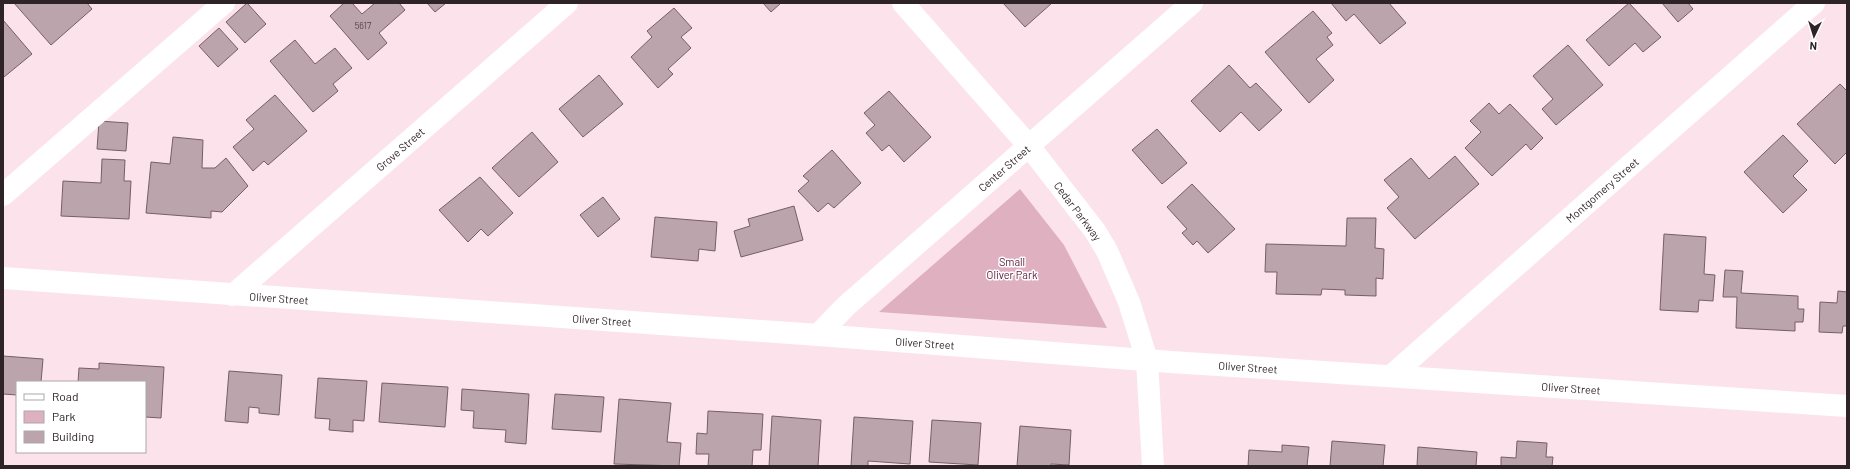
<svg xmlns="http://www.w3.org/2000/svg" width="1850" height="469" viewBox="0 0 1850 469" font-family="Barlow,sans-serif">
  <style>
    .green { fill: #deb0c0 }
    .building { fill: #bca4ac; stroke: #755f67 }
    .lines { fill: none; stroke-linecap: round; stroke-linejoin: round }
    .minor { stroke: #fff; stroke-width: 22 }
    .labels { text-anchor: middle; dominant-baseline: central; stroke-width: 3; stroke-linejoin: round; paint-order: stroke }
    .number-label { font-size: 9px; fill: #524449 }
    .street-label { font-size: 11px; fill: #2e2428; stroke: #fff }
    .park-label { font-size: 11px; fill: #5b1a37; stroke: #fff }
  </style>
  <rect width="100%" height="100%" fill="#fce3eb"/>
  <path class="green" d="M1020 189 1064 245 1107 328 879 312Z"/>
  <g class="building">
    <path d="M14 3H87L92 9 51 45Z"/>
    <path d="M247 3 266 24 245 43 226 22Z"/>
    <path d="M344 3H352L362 14 375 3H399L405 10 379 33 387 43 368 60 330 16Z"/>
    <path d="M427 3H446L435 12Z"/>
    <path d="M763 3H781L771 12Z"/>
    <path d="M1003 3H1052L1025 27Z"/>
    <path d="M1331 3H1389L1406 23 1380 44 1354 14 1346 21Z"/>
    <path d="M1629 3 1661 37 1643 52 1635 43 1609 66 1586 40Z"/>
    <path d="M1662 3H1688L1693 9 1678 22Z"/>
    <path d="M674 8 692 28 681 37 691 48 668 69 673 74 658 88 631 57 652 37 647 31Z"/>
    <path d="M1313 11 1332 33 1327 37 1333 45 1316 59 1334 80 1309 103 1265 52Z"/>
    <path d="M3 20 32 54 4 77 3 76Z"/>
    <path d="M219 28 238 49 218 67 199 46Z"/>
    <path d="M295 40 315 64 335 48 352 68 333 84 338 91 313 112 270 61Z"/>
    <path d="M1568 45 1603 85 1556 125 1542 109 1553 99 1533 76Z"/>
    <path d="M1229 65 1250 88 1256 83 1282 110 1259 131 1241 112 1220 132 1191 101Z"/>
    <path d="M599 75 623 104 583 137 559 109Z"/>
    <path d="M1840 84 1847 91V152L1835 164 1797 124Z"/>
    <path d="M889 91 931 137 904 162 889 145 882 151 866 133 875 125 864 113Z"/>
    <path d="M275 95 307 131 268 165 264 161 253 171 233 147 254 129 246 120Z"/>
    <path d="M1489 103 1499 114 1510 104 1543 138 1531 150 1526 144 1492 176 1465 148 1481 132 1470 121Z"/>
    <path d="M99 121 128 123 126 151 97 149Z"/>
    <path d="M1157 129 1187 163 1162 184 1132 150Z"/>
    <path d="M532 132 558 162 519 197 492 168Z"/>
    <path d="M1783 135 1808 161 1793 176 1807 190 1783 213 1744 172Z"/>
    <path d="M173 137 203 140 202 168H215L226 158 248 186 222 212 211 211V218L146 213 151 162 170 164Z"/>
    <path d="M832 150 861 183 834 208 828 203 818 212 798 191 809 181 803 176Z"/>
    <path d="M1455 156 1479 184 1415 239 1387 208 1399 197 1384 180 1411 158 1429 179Z"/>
    <path d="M102 159 125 160 124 181H131L129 219 61 216 63 181 101 183Z"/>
    <path d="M480 177 513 213 488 236 481 229 468 242 439 210Z"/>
    <path d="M1192 184 1235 229 1208 253 1197 241 1193 245 1182 233 1187 229 1167 207Z"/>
    <path d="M603 197 620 219 598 237 580 215Z"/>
    <path d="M794 206 803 240 741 257 734 231 750 226 748 219Z"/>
    <path d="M655 217 717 222 715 251 699 249 698 261 651 257Z"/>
    <path d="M1347 218H1376L1375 248 1384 249 1383 279 1376 278V296L1345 295V290L1322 289 1321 295 1276 294 1277 272H1265L1266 244 1346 246Z"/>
    <path d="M1664 234 1706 237 1704 274 1715 275 1713 301 1699 300 1698 312 1660 310Z"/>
    <path d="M1725 270 1743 271 1741 293 1798 296V309H1804L1803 322H1795V331L1736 328 1737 297H1723Z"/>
    <path d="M1838 291 1847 292V326H1843L1842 333 1819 332 1820 302 1837 303Z"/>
    <path d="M3 356 43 359 41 382H17V395L3 394Z"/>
    <path d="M99 363 164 367 161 418 145 417V382H78L79 368 99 369Z"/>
    <path d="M229 371 282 375 279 415 259 413V408L249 407 248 423 225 421Z"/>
    <path d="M318 378 367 381 364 421 353 420V432L329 430 330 419 315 418Z"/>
    <path d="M382 383 448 387 445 427 379 422Z"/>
    <path d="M462 389 529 394 526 444 505 442 506 430 473 428 474 411 461 410Z"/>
    <path d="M555 394 604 397 601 432 552 429Z"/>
    <path d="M619 399 671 403 667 442 681 443 679 466 614 464Z"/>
    <path d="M708 411 763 414 761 450H753L752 466H708L709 454H696L697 433 707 434Z"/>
    <path d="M772 416 821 420 818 466H769Z"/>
    <path d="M854 417 913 421 910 464 868 461V466H851Z"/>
    <path d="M932 420 981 423 978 465 929 462Z"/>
    <path d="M1020 426 1071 430 1069 465 1051 464V466H1017Z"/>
    <path d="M1332 441 1385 445 1383 466H1330Z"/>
    <path d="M1517 441 1547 443 1546 457H1553L1552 466H1501V457L1516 458Z"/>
    <path d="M1282 445 1309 447 1307 466H1248L1249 450 1282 452Z"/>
    <path d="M1418 447 1477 452 1476 466H1417Z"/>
  </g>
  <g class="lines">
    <g class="minor">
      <path d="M903 3 1029 146 1095 231 1107 251 1129 302 1147 360 1153 466"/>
      <path d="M3 195 224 3"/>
      <path d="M3 278 818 335 1171 362 1847 406"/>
      <path d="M233 295 567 3"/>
      <path d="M818 335 846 306 1192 3"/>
      <path d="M1391 376 1814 3"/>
    </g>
  </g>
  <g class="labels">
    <g class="number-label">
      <text x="363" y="25">5617</text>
    </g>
    <g class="street-label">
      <text transform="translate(400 149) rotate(-41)">Grove Street</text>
      <text transform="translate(1004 168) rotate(-41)">Center Street</text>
      <text transform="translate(1602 190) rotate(-41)">Montgomery Street</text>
      <text transform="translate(1078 211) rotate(53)">Cedar Parkway</text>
      <text transform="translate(279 298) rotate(4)">Oliver Street</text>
      <text transform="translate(602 320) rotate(4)">Oliver Street</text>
      <text transform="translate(925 343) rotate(4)">Oliver Street</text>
      <text transform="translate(1248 367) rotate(4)">Oliver Street</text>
      <text transform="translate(1571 388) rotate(4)">Oliver Street</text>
    </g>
    <g class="park-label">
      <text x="1012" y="261">Small<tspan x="1012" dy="13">Oliver Park</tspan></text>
    </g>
  </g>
  <rect width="1850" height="469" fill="none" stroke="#2e2428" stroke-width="8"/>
  <rect x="16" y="381" width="130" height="72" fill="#ffffff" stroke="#aba7a9"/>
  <rect x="24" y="394" width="20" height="6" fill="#ffffff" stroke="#aba7a9"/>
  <text x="52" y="401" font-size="12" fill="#2e2428">Road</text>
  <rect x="24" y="411" width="20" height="12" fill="#deb0c0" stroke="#aba7a9"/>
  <text x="52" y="421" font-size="12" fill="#2e2428">Park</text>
  <rect x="24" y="431" width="20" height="12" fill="#bca4ac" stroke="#aba7a9"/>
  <text x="52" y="441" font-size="12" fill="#2e2428">Building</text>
  <g transform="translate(1814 36) rotate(184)" stroke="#ffffff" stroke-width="3" paint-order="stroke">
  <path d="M0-3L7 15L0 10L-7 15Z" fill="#2e2428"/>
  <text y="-6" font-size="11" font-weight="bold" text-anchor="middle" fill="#2e2428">N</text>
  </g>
</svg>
